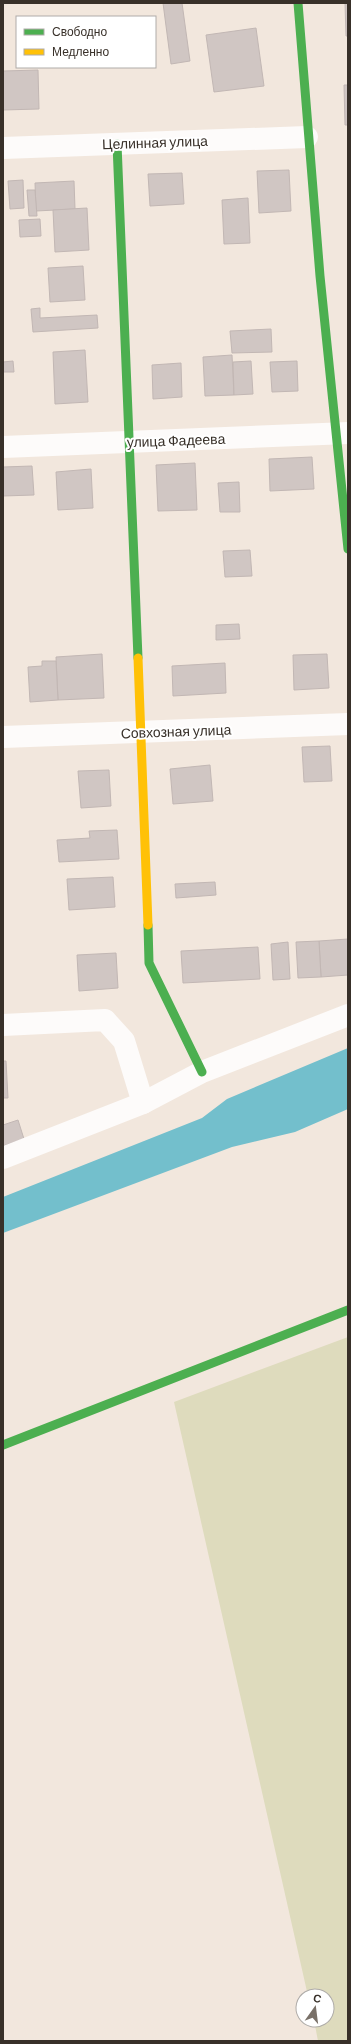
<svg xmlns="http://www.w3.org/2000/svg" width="351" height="2044" viewBox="0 0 351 2044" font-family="Barlow,sans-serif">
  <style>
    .green { fill: #dedbbd }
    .water { fill: #73bfcc }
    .building { fill: #d0c6c3; stroke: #c2b7b4 }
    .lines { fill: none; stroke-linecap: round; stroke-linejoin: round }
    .street { stroke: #fdfbfa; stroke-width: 22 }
    .fast { stroke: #4caf50; stroke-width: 9 }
    .slow { stroke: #ffc107; stroke-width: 9 }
    .labels { text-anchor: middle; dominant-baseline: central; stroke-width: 4; stroke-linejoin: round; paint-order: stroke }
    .street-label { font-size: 14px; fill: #383029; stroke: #fff }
  </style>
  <rect width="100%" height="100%" fill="#f2e7dd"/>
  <path class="green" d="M348 1337V2041H318L314 2020H327V1996H308L174 1402Z"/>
  <path class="water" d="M348 1048V1109L295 1132 232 1147 3 1233V1197L202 1118 227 1099Z"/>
  <g class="building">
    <path d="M163 3H182L190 61 171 64Z"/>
    <path d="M345 3H348V36H346Z"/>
    <path d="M256 28 264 86 214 92 206 35Z"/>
    <path d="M38 70 39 109 3 110V71Z"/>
    <path d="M344 85H348V125H345Z"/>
    <path d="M289 170 291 211 259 213 257 171Z"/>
    <path d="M182 173 184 204 150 206 148 174Z"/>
    <path d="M23 180 24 208 10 209 8 181Z"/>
    <path d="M74 181 75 209 36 211 35 183Z"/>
    <path d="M27 190H35L37 216H29Z"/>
    <path d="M248 198 250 243 224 244 222 200Z"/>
    <path d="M87 208 89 250 55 252 53 210Z"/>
    <path d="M40 219 41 236 20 237 19 220Z"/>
    <path d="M83 266 85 300 50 302 48 268Z"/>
    <path d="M40 308V318L97 315 98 328 33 332 31 309Z"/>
    <path d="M271 329 272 352 232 353 230 331Z"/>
    <path d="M85 350 88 402 55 404 53 352Z"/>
    <path d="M232 355 234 395 205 396 203 357Z"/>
    <path d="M13 361 14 372H3V362Z"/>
    <path d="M251 361 253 394 234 395 233 362Z"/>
    <path d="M297 361 298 391 272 392 270 362Z"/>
    <path d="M181 363 182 397 153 399 152 365Z"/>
    <path d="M312 457 314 489 270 491 269 459Z"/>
    <path d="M195 463 197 510 158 511 156 465Z"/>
    <path d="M32 466 34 495 3 496V467Z"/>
    <path d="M91 469 93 508 58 510 56 472Z"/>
    <path d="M239 482 240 512H220L218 483Z"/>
    <path d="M250 550 252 576 225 577 223 551Z"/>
    <path d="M239 624 240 639 216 640V625Z"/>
    <path d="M102 654 104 698 58 700 56 657Z"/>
    <path d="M327 654 329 688 294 690 293 655Z"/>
    <path d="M42 661H56L58 700 30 702 28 667 42 666Z"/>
    <path d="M225 663 226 693 173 696 172 666Z"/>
    <path d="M330 746 332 781 304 782 302 747Z"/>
    <path d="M210 765 213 801 173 804 170 769Z"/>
    <path d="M109 770 111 806 81 808 78 771Z"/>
    <path d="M117 830 119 859 59 862 57 840 90 838 89 831Z"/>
    <path d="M113 877 115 907 69 910 67 879Z"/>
    <path d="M215 882 216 895 176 898 175 884Z"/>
    <path d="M348 939V975L321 977 319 941Z"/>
    <path d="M319 941 321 977 298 978 296 942Z"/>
    <path d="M288 942 290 979 273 980 271 944Z"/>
    <path d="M258 947 260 979 183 983 181 951Z"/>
    <path d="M116 953 118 988 79 991 77 955Z"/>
    <path d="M3 1061H6L8 1098H3Z"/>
    <path d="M18 1120 24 1139 3 1146V1125Z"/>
  </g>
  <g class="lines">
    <g class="street">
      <path d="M3 148 307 137"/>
      <path d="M3 447 348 433"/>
      <path d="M3 737 348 724"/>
      <path d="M3 1025 105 1020 124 1041 143 1103"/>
      <path d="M3 1158 143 1103 202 1072 348 1015"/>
    </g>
    <g class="fast">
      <path d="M298 3 320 276 348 549"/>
      <path d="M117 144 138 658"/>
      <path d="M148 925 149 963 202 1072"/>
      <path d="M3 1445 348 1310"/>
    </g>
    <path class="slow" d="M138 658 148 925"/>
  </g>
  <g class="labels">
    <g class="street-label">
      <text transform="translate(155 142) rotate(-2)">Целинная улица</text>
      <text transform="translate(176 440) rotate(-2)">улица Фадеева</text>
      <text transform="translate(176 731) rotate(-2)">Совхозная улица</text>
    </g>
  </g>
  <rect width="351" height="2044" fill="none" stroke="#383029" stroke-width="8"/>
  <rect x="16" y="16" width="140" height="52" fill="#ffffff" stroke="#afaca9"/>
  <rect x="24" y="29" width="20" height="6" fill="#4caf50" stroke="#afaca9"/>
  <text x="52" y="36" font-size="12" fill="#383029">Свободно</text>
  <rect x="24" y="49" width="20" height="6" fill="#ffc107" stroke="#afaca9"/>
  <text x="52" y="56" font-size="12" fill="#383029">Медленно</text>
  <g transform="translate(315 2008) rotate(14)"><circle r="19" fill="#ffffff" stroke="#afaca9"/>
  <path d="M0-3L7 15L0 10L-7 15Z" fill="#797068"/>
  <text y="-6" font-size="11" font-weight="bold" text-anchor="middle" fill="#383029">С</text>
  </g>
</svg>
